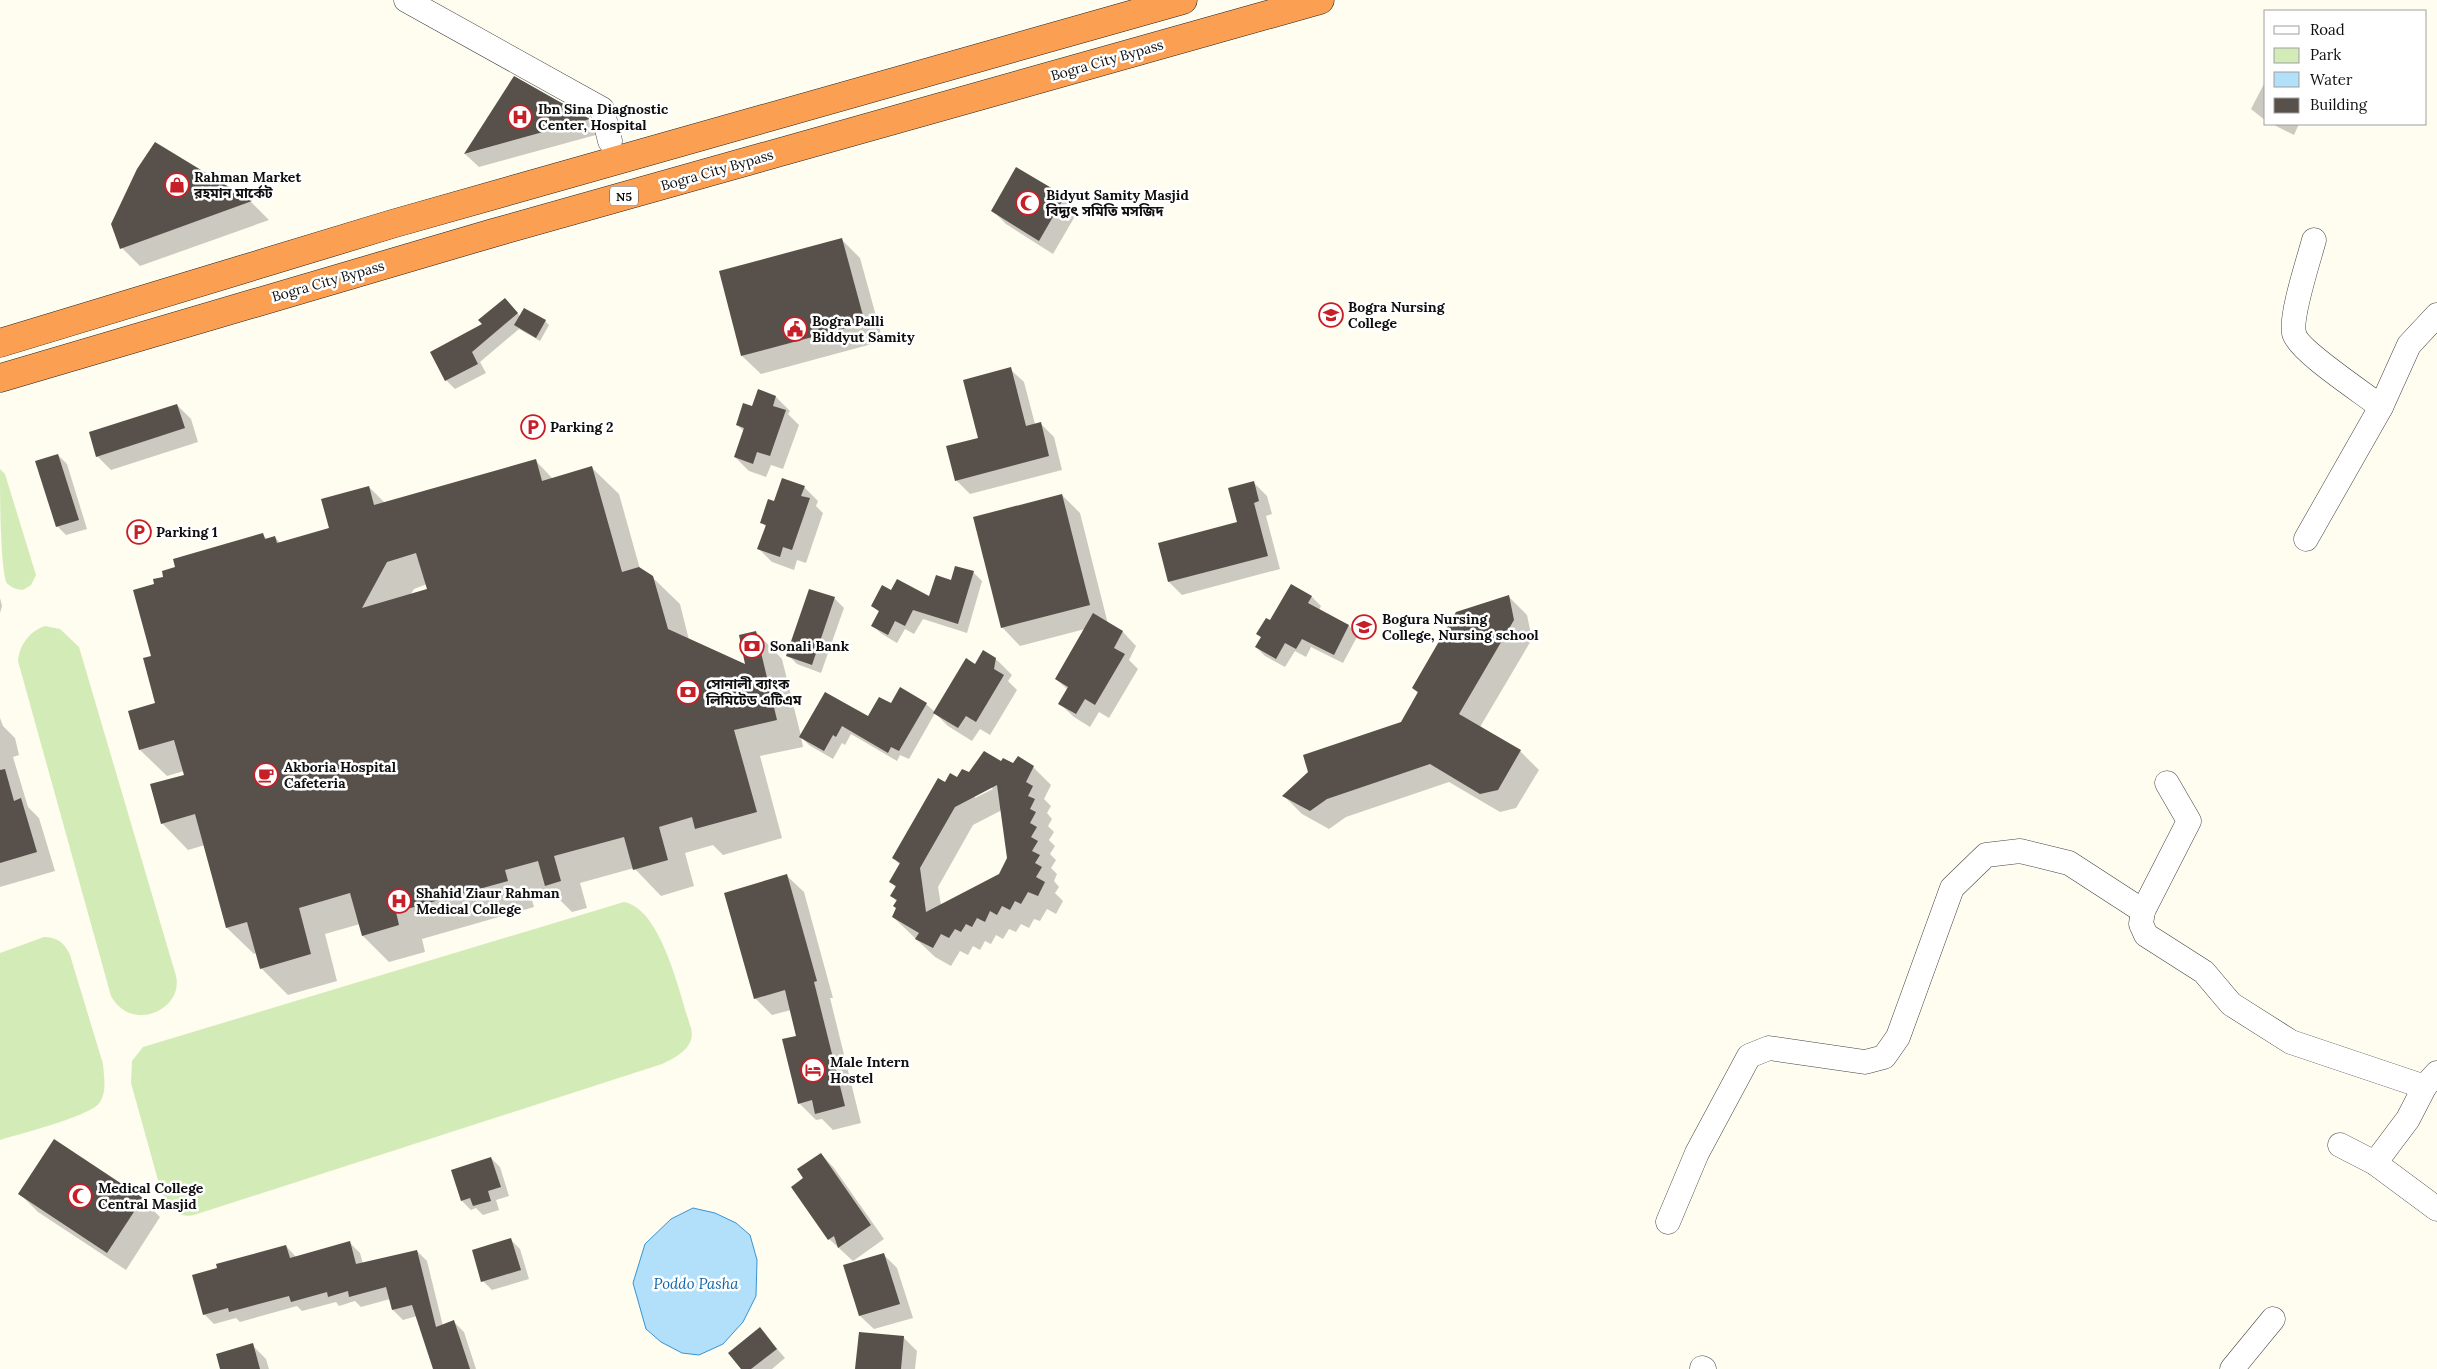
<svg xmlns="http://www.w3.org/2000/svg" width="2437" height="1369" viewBox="0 0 2437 1369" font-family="Lora,'Noto Sans Bengali',serif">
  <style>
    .green { fill: #d3ecb7 }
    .water { fill: #b2dff9; stroke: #3595d4 }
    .shadow { fill: #0003; fill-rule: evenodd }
    .building { fill: #58504a; fill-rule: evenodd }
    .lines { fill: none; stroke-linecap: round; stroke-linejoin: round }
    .street-casing { stroke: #424242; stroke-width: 25 }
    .highway-casing { stroke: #202020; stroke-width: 29 }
    .street { stroke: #fff; stroke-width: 24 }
    .highway { stroke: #fb9f52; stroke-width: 28 }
    .labels { text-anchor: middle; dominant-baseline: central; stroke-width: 5; stroke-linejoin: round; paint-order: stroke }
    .shield { fill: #fff; stroke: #575757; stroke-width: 1 }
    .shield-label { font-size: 12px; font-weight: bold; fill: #0f0f0f }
    .street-label { font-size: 14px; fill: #0f0f0f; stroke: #fff }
    .poi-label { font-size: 14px; font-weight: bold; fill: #0f0f0f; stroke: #fff; text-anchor: start }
    .water-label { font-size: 15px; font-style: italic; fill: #1166a8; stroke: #fff }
  </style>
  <rect width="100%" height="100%" fill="#fffcf0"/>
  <g class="green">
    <path d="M0 469 5 474 36 575 31 585 23 590C18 590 9 587 6 582 0 560 0 495 0 469Z"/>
    <path d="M45 626 60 629 79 647 176 976C184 1009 132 1034 111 996L18 661C19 645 30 631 45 626Z"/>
    <path d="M624 902C662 909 680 996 691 1028 696 1047 677 1057 662 1064L194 1215C177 1219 168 1205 161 1191L131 1083 132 1061 143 1047Z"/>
    <path d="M44 937C57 937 65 943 70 955L103 1064C104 1077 107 1091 100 1102 92 1116 19 1134 0 1140V953Z"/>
  </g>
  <path class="water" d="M693 1208 715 1213 736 1223 750 1235 757 1260 756 1296 743 1322 723 1344 699 1355 682 1353 661 1342 646 1329 633 1283 645 1244 671 1219Z"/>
  <g class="shadow">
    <path d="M2266 80V121L2251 109Z"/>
    <path d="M589 119 603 133 479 167 465 154Z"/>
    <path d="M2272 124H2299L2294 135Z"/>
    <path d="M156 144 251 202 269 220 140 266 122 248Z"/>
    <path d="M1017 169 1065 197 1078 211 1053 254 1006 224 992 210Z"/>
    <path d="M842 240 860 258 883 341 761 374 742 356Z"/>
    <path d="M505 299 520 316 545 321 549 325 540 341 519 329 480 362 486 373 455 389 446 380 483 325Z"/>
    <path d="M1010 369 1024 382 1035 424 1040 423 1054 437 1062 470 970 494 956 480 980 439Z"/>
    <path d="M759 391 776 397 790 411 788 414 799 425 783 469 771 465 766 477 749 471 735 457 744 431 737 425 752 408Z"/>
    <path d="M177 405 191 419 198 442 111 470 97 456Z"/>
    <path d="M58 455 67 464 87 529 66 535 57 526Z"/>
    <path d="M535 460 553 479 592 468 619 494 640 569 652 577 680 604 689 640 747 666 756 632 782 659 801 736 869 718 891 705 926 704 935 712 975 666 984 652 998 661 1012 675 1008 681 1017 690 990 735 980 729 972 741 948 726 935 713 909 759 900 755 897 761 851 734 845 745 842 743 833 759 809 745 801 737 803 747 760 756 782 838 723 855 713 845 685 853 694 886 661 896 634 868 580 883 587 908 572 912 551 891 531 897 534 907 422 939 425 952 389 962 363 936 360 924 325 934 337 981 288 995 261 968 257 953 254 954 227 928 205 845 188 850 162 823 185 776 184 771 167 776 140 750 157 704 152 657 156 585 165 577 263 535 267 539 275 537 280 543 330 529 369 487 385 503ZM427 584 428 590 410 595 414 589Z"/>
    <path d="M1254 483 1267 496 1272 514 1266 516 1280 569 1182 595 1169 582 1238 523Z"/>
    <path d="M804 487 818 501 816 506 823 513 806 563 797 560 794 570 772 562 759 549 766 527 762 522Z"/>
    <path d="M1062 495 1080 513 1108 624 1123 632 1136 646 1129 660 1138 669 1109 718 1099 712 1090 727 1074 717 1060 704 1068 690 1056 679 1085 629 1020 646 1002 627Z"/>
    <path d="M973 572 982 581 967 633 923 619 914 634 905 629 897 643 882 634 873 626 880 613 873 606 891 592 930 598 952 582Z"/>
    <path d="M1292 586 1312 597 1321 606 1319 610 1349 626 1358 635 1343 663 1311 647 1306 657 1295 651 1285 667 1265 656 1256 647 1262 638 1258 634 1271 622Z"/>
    <path d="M810 590 835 599 844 608 821 673 797 664 788 655Z"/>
    <path d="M1509 597 1527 615 1532 639 1480 727 1520 751 1539 770 1516 808 1500 812 1449 782 1346 817 1329 829 1302 814 1284 796 1402 723 1418 693 1413 688Z"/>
    <path d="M0 598 2 606 0 613Z"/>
    <path d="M0 718 3 726 15 738 19 755 13 757 28 807 39 818 55 871 0 887Z"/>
    <path d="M1002 763 1033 767 1051 785 1044 799 1051 806 1047 813 1052 819 1048 826 1054 832 1049 840 1055 846 1050 854 1056 860 1051 868 1057 874 1054 881 1059 887 1055 893 1063 901 1056 914 1047 909 1040 921 1034 919 1029 928 1021 924 1016 932 1009 929 1003 939 996 935 991 944 985 941 980 950 973 946 968 955 960 951 951 966 935 957 893 917 898 908 897 902 892 896 896 888 890 881 900 865 894 858 945 784ZM991 787 993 789 975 798V795ZM1002 810 1009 859 999 875 941 905 938 887 973 825Z"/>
    <path d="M787 876 804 892 833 998H830L861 1123 833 1130 822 1119 816 1120 799 1103 797 1037 791 1010 772 1015 755 998Z"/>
    <path d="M821 1154 834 1168 884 1239 853 1261 829 1239 793 1187 805 1178Z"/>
    <path d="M491 1158 500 1167 509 1196 496 1200 499 1210 483 1215 476 1208 471 1210 462 1201Z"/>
    <path d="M20 1194 142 1199 160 1217 126 1270 38 1212Z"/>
    <path d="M511 1240 520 1249 529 1279 492 1290 483 1281Z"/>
    <path d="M349 1242 360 1253 363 1264 417 1251 427 1261 443 1326 454 1322 464 1332 476 1369H434L417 1316 403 1320 393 1310 390 1299 361 1307 355 1301 339 1306 336 1302 302 1311 297 1306 240 1322 236 1318 214 1324 204 1314 286 1246 296 1257Z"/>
    <path d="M883 1254 897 1268 913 1318 874 1329 860 1316Z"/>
    <path d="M760 1329 785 1358 772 1369H742Z"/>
    <path d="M903 1337 917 1351 915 1369H857Z"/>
    <path d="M252 1345 266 1359 269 1369H221Z"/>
  </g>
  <g class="building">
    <path d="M514 76 590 119 464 154Z"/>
    <path d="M155 142 252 201 120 249 111 224 137 169Z"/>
    <path d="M1016 167 1065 196 1039 241 991 211Z"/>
    <path d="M842 238 865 323 741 356 719 271Z"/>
    <path d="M505 298 518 313 472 352 478 364 445 381 430 352 482 324 478 320Z"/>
    <path d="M524 308 546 320 536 338 514 325Z"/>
    <path d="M1011 367 1026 426 1041 422 1049 456 955 481 946 446 978 438 963 380Z"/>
    <path d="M758 389 776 396 773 406 786 410 770 456 757 452 753 464 734 457 744 428 736 425 743 403 752 406Z"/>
    <path d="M177 404 185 428 96 457 89 432Z"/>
    <path d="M58 454 79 520 56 527 35 461Z"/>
    <path d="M536 459 542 481 592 466 622 572 639 567 653 576 668 629 745 664 739 635 756 631 777 720 734 730 757 812 695 829 692 817 659 827 668 860 633 870 624 837 554 856 561 881 545 886 538 861 505 870 508 881 396 912 399 925 362 936 350 893 299 908 311 954 260 969 247 922 226 928 195 814 161 824 150 784 184 775 174 740 139 750 128 711 155 703 143 658 151 656 133 590 154 584 153 579 163 577 162 571 175 567 173 559 263 533 265 539 275 536 277 543 329 528 321 499 369 486 374 505ZM416 553 427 589 362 608 387 562Z"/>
    <path d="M782 478 805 486 801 496 810 498 792 550 783 547 780 557 757 549 766 525 760 523 768 499 774 501Z"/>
    <path d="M1254 481 1259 501 1254 503 1268 556 1168 582 1158 543 1237 522 1228 488Z"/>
    <path d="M1062 494 1090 605 1001 628 973 517Z"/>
    <path d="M955 566 974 571 958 624 913 610 905 626 895 621 888 635 871 626 879 611 871 606 882 585 891 590 897 579 929 596 936 575 951 580Z"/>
    <path d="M1291 584 1312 596 1308 603 1349 625 1334 655 1302 639 1296 649 1285 643 1276 659 1255 647 1261 637 1256 634 1266 618 1270 620Z"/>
    <path d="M809 589 835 597 812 665 786 656Z"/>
    <path d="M1509 595 1514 620 1459 714 1521 750 1498 790 1480 794 1430 764 1327 799 1310 811 1282 796 1308 772 1303 755 1401 722 1418 692 1412 688 1456 612Z"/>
    <path d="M1093 613 1123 631 1114 648 1125 654 1095 705 1085 699 1076 714 1058 704 1068 687 1055 679Z"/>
    <path d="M983 650 996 658 994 669 1004 675 976 722 966 716 958 728 933 713 966 658 975 664Z"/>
    <path d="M900 687 927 703 899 751 891 747 888 753 842 726 836 737 833 735 824 751 799 737 825 692 868 716 879 697 891 703Z"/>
    <path d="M984 751 1001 761 1003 758 1013 763 1018 756 1034 766 1026 782 1033 786 1028 796 1035 799 1030 809 1036 812 1030 823 1037 827 1031 837 1038 841 1032 851 1040 855 1035 863 1042 867 1036 877 1045 882 1038 896 1028 892 1021 904 1015 901 1010 910 1002 906 997 915 990 911 985 922 977 918 972 927 966 924 961 932 955 929 949 938 941 934 933 948 915 939 919 933 892 917 896 908 893 906 897 900 890 896 896 886 889 882 900 863 892 858 938 778 945 782 950 773 957 777 962 769 969 772ZM997 785 1007 858 999 874 926 912 920 868 955 807Z"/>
    <path d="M5 769 14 801 21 798 37 852 0 863V770Z"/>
    <path d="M787 874 817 981 814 982 845 1106 815 1114 812 1100 798 1104 782 1039 796 1036 785 990 754 999 724 893Z"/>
    <path d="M54 1139 143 1198 107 1253 18 1194Z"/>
    <path d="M821 1153 871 1225 838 1248 834 1236 828 1240 791 1187 803 1178 797 1169Z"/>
    <path d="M491 1157 501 1187 488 1191 491 1201 473 1206 470 1198 461 1201 451 1170Z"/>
    <path d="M511 1238 521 1270 481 1282 472 1250Z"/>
    <path d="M350 1241 356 1264 417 1250 436 1327 454 1320 470 1369H433L412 1305 392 1310 386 1287 349 1297 348 1291 328 1297 327 1292 291 1302 289 1296 229 1312 228 1308 203 1315 192 1275 217 1268 216 1264 286 1245 290 1258Z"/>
    <path d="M884 1253 900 1304 859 1316 843 1265Z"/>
    <path d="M760 1327 777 1349 751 1369H741L728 1353Z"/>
    <path d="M859 1332 904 1336 901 1369H855Z"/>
    <path d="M253 1343 260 1369H220L216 1354Z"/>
  </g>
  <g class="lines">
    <g class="street-casing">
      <g id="street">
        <path d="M406 0 602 109 610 141"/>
        <path d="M2314 240C2309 259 2290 316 2294 333 2297 350 2365 394 2381 407"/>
        <path d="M2306 539 2381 407 2409 345 2437 315"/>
        <path d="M2167 783 2189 821 2143 911 2141 924 2146 935 2204 972 2231 1004 2291 1042 2419 1085 2425 1086 2437 1073"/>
        <path d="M2340 1145 2375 1163 2437 1209"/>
        <path d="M2375 1163 2408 1119 2425 1086"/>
        <path d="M1668 1222 1697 1153 1749 1056 1769 1048 1865 1062 1884 1057 1898 1037 1952 888 1986 855 2020 851 2069 863 2143 911"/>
        <path d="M1702 1368 1704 1369"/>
        <path d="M2232 1369 2273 1319"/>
      </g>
    </g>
    <g class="highway-casing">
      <g id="highway">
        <path d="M0 343 392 224 1183 0"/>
        <path d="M0 378 493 233 1320 0"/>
      </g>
    </g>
    <use href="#street" class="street"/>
    <use href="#highway" class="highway"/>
  </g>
  <defs>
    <g id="hospital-ring" transform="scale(1.25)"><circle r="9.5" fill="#fff" stroke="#c61f27" stroke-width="1.5"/><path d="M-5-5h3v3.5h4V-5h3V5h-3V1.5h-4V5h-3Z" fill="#c61f27"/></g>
    <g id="shop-ring" transform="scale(1.25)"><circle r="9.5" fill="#fff" stroke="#c61f27" stroke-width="1.5"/><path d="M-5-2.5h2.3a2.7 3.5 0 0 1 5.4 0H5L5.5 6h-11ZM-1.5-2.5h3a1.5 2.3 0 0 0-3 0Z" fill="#c61f27"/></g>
    <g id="mosque-ring" transform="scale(1.25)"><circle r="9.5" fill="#fff" stroke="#c61f27" stroke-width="1.5"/><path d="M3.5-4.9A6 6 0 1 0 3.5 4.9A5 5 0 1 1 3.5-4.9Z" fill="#c61f27"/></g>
    <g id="university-ring" transform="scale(1.25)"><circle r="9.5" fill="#fff" stroke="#c61f27" stroke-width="1.5"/><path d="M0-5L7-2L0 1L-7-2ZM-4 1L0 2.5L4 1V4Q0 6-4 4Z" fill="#c61f27"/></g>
    <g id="civic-ring" transform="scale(1.25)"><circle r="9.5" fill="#fff" stroke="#c61f27" stroke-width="1.5"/><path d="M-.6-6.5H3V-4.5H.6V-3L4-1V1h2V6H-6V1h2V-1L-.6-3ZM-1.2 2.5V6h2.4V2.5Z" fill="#c61f27"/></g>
    <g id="parking-ring" transform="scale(1.25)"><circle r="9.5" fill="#fff" stroke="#c61f27" stroke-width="1.5"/><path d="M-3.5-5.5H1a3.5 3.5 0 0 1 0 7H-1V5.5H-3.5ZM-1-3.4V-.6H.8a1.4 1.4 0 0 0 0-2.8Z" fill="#c61f27"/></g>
    <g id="school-ring" transform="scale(1.25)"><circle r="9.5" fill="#fff" stroke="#c61f27" stroke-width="1.5"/><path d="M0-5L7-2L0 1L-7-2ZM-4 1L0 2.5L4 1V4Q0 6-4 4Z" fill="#c61f27"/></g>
    <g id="bank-ring" transform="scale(1.25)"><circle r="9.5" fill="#fff" stroke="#c61f27" stroke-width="1.5"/><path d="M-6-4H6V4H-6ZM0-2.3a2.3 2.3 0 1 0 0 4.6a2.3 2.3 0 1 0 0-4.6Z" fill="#c61f27"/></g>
    <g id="cafe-ring" transform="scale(1.25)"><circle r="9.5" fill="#fff" stroke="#c61f27" stroke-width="1.5"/><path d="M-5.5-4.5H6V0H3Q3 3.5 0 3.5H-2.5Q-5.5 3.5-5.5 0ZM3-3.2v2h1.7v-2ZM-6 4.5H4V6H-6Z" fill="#c61f27"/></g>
    <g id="hotel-ring" transform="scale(1.25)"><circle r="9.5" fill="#fff" stroke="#c61f27" stroke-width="1.5"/><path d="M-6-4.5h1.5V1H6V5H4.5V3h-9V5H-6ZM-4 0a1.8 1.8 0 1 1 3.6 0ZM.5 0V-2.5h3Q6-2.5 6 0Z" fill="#c61f27"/></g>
  </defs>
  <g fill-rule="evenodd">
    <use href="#hospital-ring" x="520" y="117"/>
    <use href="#shop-ring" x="177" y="185"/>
    <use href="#mosque-ring" x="1028" y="203"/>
    <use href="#university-ring" x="1331" y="315"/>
    <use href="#civic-ring" x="795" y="329"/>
    <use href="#parking-ring" x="533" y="427"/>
    <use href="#parking-ring" x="139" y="532"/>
    <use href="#school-ring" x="1364" y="627"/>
    <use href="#bank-ring" x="752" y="646"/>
    <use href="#bank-ring" x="688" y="692"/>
    <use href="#cafe-ring" x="266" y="775"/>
    <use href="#hospital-ring" x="399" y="901"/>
    <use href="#hotel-ring" x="813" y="1070"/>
    <use href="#mosque-ring" x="80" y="1196"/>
  </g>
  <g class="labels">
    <rect class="shield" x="610" y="186.5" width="28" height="19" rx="4"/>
    <g class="shield-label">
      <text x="624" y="196">N5</text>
    </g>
    <g class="street-label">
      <text transform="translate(1107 60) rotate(-16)">Bogra City Bypass</text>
      <text transform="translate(717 170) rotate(-16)">Bogra City Bypass</text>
      <text transform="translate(328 281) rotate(-16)">Bogra City Bypass</text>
    </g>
    <g class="poi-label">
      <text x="538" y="109">Ibn Sina Diagnostic<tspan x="538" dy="16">Center, Hospital</tspan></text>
      <text x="194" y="177">Rahman Market<tspan x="194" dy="16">রহমান মার্কেট</tspan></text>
      <text x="1046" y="195">Bidyut Samity Masjid<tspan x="1046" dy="16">বিদ্যুৎ সমিতি মসজিদ</tspan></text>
      <text x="1348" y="307">Bogra Nursing<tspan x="1348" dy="16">College</tspan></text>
      <text x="812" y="321">Bogra Palli<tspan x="812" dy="16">Biddyut Samity</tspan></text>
      <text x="550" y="427">Parking 2</text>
      <text x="156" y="532">Parking 1</text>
      <text x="1382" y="619">Bogura Nursing<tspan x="1382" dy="16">College, Nursing school</tspan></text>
      <text x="770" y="646">Sonali Bank</text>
      <text x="706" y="684">সোনালী ব্যাংক<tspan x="706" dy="16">লিমিটেড এটিএম</tspan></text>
      <text x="284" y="767">Akboria Hospital<tspan x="284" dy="16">Cafeteria</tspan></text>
      <text x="416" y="893">Shahid Ziaur Rahman<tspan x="416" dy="16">Medical College</tspan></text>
      <text x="830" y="1062">Male Intern<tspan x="830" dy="16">Hostel</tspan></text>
      <text x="98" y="1188">Medical College<tspan x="98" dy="16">Central Masjid</tspan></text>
    </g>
    <g class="water-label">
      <text x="696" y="1283">Poddo Pasha</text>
    </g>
  </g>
  <rect x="2264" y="10" width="162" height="115" fill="#ffffff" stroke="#9f9f9f"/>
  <rect x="2274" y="26" width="25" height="8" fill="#ffffff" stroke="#9f9f9f"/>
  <text x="2310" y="35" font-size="15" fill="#0f0f0f">Road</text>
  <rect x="2274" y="48" width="25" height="15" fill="#d3ecb7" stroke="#9f9f9f"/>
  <text x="2310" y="60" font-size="15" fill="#0f0f0f">Park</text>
  <rect x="2274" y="72" width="25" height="15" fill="#b2dff9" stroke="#9f9f9f"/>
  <text x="2310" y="85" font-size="15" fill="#0f0f0f">Water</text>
  <rect x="2274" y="98" width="25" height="15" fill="#58504a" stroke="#9f9f9f"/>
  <text x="2310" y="110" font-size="15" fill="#0f0f0f">Building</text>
</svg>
